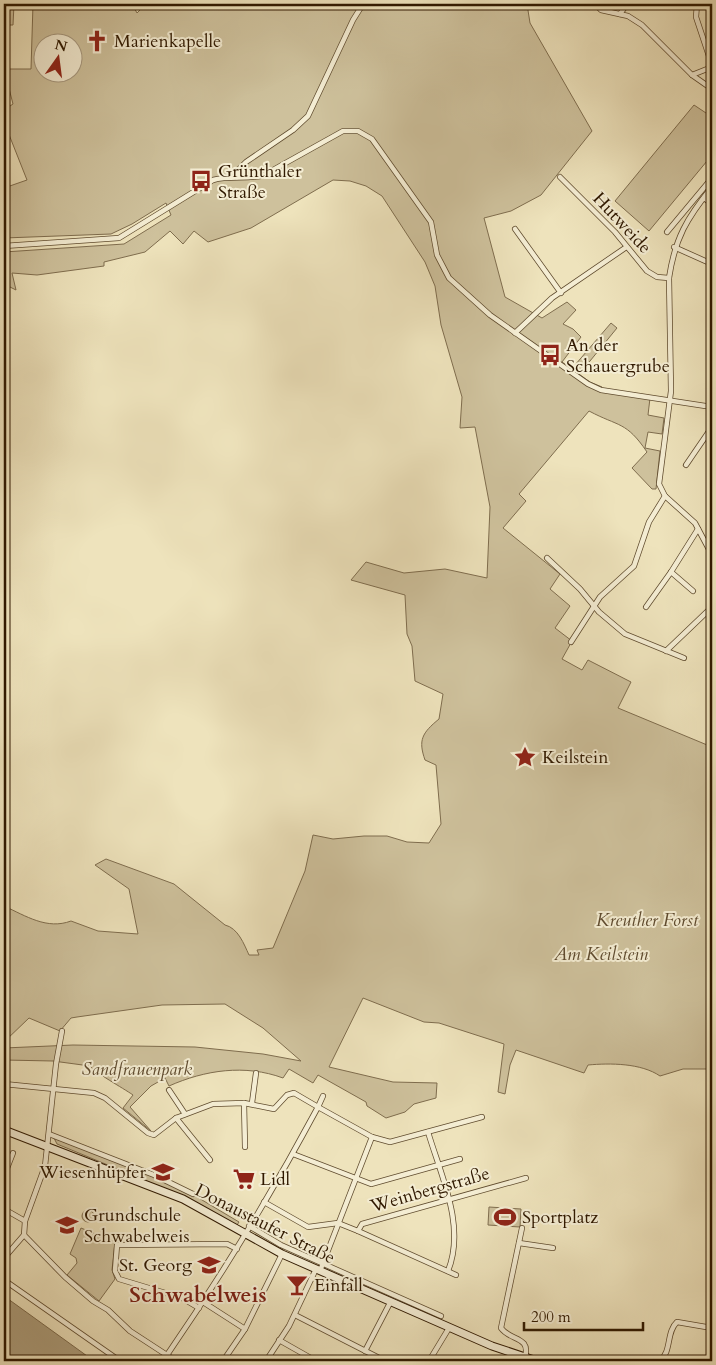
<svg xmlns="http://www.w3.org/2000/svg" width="716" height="1365" viewBox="0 0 716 1365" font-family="Cardo,serif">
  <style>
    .green { fill: #cec19c; stroke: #7f6d4e; fill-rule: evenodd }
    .water { fill: #ad9e7c; stroke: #7b694a }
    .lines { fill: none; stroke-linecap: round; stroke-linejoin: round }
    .minor-casing { stroke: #604c2f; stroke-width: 6 }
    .secondary-casing { stroke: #301900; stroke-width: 9 }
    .minor { stroke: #f4edd3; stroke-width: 4.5 }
    .secondary { stroke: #f4edd3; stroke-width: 7 }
    .labels { text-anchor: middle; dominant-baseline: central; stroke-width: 4; stroke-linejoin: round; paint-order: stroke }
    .poi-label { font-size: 18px; fill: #301900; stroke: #f4edd3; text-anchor: start }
    .street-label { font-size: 18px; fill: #301900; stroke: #f4edd3 }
    .park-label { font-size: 18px; font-style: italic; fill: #5f4b2f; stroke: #f4edd3 }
    .district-label { font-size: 22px; font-weight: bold; fill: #7a1f14; stroke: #f4edd3 }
  </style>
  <rect width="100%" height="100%" fill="#eee3bc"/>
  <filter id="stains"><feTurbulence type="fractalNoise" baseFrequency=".004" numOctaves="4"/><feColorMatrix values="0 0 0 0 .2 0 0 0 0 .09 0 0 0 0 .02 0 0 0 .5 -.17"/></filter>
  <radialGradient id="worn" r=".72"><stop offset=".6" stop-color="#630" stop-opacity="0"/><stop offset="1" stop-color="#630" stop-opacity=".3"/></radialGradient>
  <g class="green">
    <path d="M4 4H14L13 25H4Z"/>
    <path d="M33 4H132L137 13 146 4H527L530 23 592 131 541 195 511 211 484 218 505 297 542 318 567 302 576 310 563 324 573 329 581 337 562 362 590 382 602 387 600 390 650 398 648 415 664 418 662 434 648 432 645 448 660 451 656 489H652L632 468 647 452C626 421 619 427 589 411L519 494 526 501 503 528 560 574 550 589 570 606 555 628 572 641 562 659 582 670 588 660 631 682 618 708 712 747V1069H683L660 1076C641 1063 610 1063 588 1065L584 1073 516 1050 510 1065 505 1094 498 1092 504 1044 439 1023 424 1022 363 998 329 1067 393 1082 437 1083 436 1098 414 1104 405 1112 386 1118 367 1106 366 1102 318 1075 313 1083 289 1069 283 1078C245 1064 205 1070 169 1086L165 1078 151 1086 130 1107 151 1131 123 1108 133 1095C123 1088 94 1072 90 1066L53 1061 4 1060V1048L73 1045 195 1047 263 1054 301 1061 263 1028 225 1004 162 1005 77 1017 71 1018 60 1031 29 1018 4 1042V906C26 916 47 930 71 921L98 931 138 934 129 889 95 865 106 859 174 884 225 925C238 928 244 944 249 955H259L257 950 273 948 305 871 313 835 333 839 364 836H387L407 842 429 843 441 824 436 765 425 760C418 740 422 733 439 719L443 694 415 681 412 646 407 634 405 595 351 580 366 562 404 573 445 569 487 578 490 507 475 427 460 428 462 397 441 325 435 286 425 262 382 196 366 186 350 181 333 180 251 228 208 242 194 231 183 244 170 231 145 252 104 262V266L37 275 12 273 16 290 4 284V252L124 244 171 215 166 203 132 224 111 234 4 238V188L27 180 4 122V110L13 104 4 69H31ZM42 42H72V72H42Z"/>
    <path d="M694 105 712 117V131L709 136 712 139V155L649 231 615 201Z"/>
    <path d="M611 323 617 328 581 372 575 365Z"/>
    <path d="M54 1138 153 1176 197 1197 239 1222 237 1225 190 1199 57 1144Z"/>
    <path d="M489 1207 521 1209 520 1227 488 1225Z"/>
    <circle cx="88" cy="1216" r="6"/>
    <path d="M81 1228 115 1242 112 1270 115 1279 99 1301 67 1275 77 1263 76 1258 70 1254Z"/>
  </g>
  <path class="water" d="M4 1296 94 1361H4Z"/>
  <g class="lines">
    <g class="minor-casing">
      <g id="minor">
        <path d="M595 4 601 10 628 16 642 25 692 75 712 89"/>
        <path d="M697 4 696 17 712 65"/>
        <path d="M620 14 627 4"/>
        <path d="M692 75 712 67"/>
        <path d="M237 177 240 168 246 162 293 130 308 116 353 20 363 4"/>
        <path d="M560 177 615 232 647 271 657 277 669 278"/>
        <path d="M712 187C687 218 675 238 669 278L671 391 659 484 665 496 695 523 712 555"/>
        <path d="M704 198 712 204"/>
        <path d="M515 229 561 293"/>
        <path d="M667 232 712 178"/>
        <path d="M4 246 119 238 213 180C230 175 247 180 264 175L343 131H358L372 139 431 222 437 255 449 278 490 315 588 384 601 390 712 407"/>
        <path d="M674 247 712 264"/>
        <path d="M515 333 552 298 625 248"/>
        <path d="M686 465 712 427"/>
        <path d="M547 558 580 589 599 612 625 634 684 658"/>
        <path d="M671 572 693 591"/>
        <path d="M646 607 671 572 698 529"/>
        <path d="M571 642 600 597 634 566 649 522 665 496"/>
        <path d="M666 651 712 607"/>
        <path d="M4 1084 94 1093 105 1098 148 1133 154 1135 176 1118 213 1104 244 1103 274 1109 287 1095 294 1093 318 1107 323 1096"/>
        <path d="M169 1090 185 1114"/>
        <path d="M244 1103 245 1147"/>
        <path d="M252 1103 256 1073"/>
        <path d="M176 1118 210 1160"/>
        <path d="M428 1132C441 1176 466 1226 448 1271"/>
        <path d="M49 1134 154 1175 193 1194"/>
        <path d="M372 1137 390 1142 482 1117"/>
        <path d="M293 1154 371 1184 460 1159"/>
        <path d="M4 1176 13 1153"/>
        <path d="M264 1202 308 1227 338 1223 358 1231 362 1224 526 1178"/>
        <path d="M4 1209 25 1221"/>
        <path d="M249 1226 281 1245 441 1316"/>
        <path d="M522 1228 501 1328C510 1341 531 1336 525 1357"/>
        <path d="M358 1231 456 1275"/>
        <path d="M24 1235 65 1277 93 1301 108 1310 130 1331 176 1361"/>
        <path d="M519 1243 553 1248"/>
        <path d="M4 1258 24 1235 25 1221 45 1166 56 1064 62 1031"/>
        <path d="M4 1280 120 1361"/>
        <path d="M203 1302 245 1329"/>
        <path d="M199 1308 182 1298 119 1279 115 1271 117 1245 227 1244 237 1249"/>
        <path d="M295 1315 385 1361"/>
        <path d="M279 1340 316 1361"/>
        <path d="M365 1351 391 1301"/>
        <path d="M167 1355C222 1275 272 1193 318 1107L372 1137 320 1271"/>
        <path d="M223 1361 245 1329 282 1254"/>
        <path d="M266 1361 289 1326 316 1269"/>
        <path d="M429 1361 449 1328"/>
        <path d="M660 1361C672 1351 666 1332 677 1322L712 1328"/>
      </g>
    </g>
    <g class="secondary-casing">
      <path id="secondary" d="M4 1130 183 1199 282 1254 492 1346 537 1361"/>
    </g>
    <use href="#minor" class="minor"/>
    <use href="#secondary" class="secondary"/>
  </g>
  <defs>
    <g id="church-bare" transform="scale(1.725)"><path d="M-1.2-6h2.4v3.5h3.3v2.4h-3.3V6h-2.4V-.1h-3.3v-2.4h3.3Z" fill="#8f2418" stroke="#f4edd3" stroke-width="2.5" paint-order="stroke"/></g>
    <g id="bus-bare" transform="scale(1.725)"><path d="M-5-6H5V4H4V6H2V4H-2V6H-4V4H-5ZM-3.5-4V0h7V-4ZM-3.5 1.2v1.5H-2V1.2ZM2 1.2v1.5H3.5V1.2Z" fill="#8f2418" stroke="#f4edd3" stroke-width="2.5" paint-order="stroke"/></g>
    <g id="sight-bare" transform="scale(1.725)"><path d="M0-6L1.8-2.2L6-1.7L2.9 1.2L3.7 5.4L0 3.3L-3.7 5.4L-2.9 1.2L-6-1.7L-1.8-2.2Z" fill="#8f2418" stroke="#f4edd3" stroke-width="2.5" paint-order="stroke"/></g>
    <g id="school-bare" transform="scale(1.725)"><path d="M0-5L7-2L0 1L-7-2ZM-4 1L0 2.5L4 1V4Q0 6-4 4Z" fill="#8f2418" stroke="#f4edd3" stroke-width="2.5" paint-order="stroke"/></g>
    <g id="supermarket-bare" transform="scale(1.725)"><path d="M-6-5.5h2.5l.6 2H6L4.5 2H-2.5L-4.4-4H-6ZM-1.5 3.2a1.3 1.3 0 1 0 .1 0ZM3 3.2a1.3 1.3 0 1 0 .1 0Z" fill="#8f2418" stroke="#f4edd3" stroke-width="2.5" paint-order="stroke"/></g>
    <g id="stadium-bare" transform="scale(1.725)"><path d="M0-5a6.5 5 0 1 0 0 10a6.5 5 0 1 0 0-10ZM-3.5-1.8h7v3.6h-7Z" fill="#8f2418" stroke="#f4edd3" stroke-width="2.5" paint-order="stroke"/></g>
    <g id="bar-bare" transform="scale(1.725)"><path d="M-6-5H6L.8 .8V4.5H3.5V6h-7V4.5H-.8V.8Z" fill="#8f2418" stroke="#f4edd3" stroke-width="2.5" paint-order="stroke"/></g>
  </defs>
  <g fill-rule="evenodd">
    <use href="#church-bare" x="97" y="41"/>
    <use href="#bus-bare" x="201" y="181"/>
    <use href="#bus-bare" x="550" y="355"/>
    <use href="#sight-bare" x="525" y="757"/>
    <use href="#school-bare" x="163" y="1172"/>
    <use href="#supermarket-bare" x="244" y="1179"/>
    <use href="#stadium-bare" x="505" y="1217"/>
    <use href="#school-bare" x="67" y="1225"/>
    <use href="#school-bare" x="209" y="1265"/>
    <use href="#bar-bare" x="297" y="1285"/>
  </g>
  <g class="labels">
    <g class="poi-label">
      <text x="114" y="41">Marienkapelle</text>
      <text x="218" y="171">Grünthaler<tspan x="218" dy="21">Straße</tspan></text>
      <text x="566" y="345">An der<tspan x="566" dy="21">Schauergrube</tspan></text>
      <text x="542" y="757">Keilstein</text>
      <text x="146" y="1172" text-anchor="end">Wiesenhüpfer</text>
      <text x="260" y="1179">Lidl</text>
      <text x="84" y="1215">Grundschule<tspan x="84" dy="21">Schwabelweis</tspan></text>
      <text x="522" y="1217">Sportplatz</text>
      <text x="192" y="1265" text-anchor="end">St. Georg</text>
      <text x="314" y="1285">Einfall</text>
    </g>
    <g class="street-label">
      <text transform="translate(622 223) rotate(47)">Hutweide</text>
      <text transform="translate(430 1190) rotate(-16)">Weinbergstraße</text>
      <text transform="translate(265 1224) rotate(27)">Donaustaufer Straße</text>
    </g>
    <g class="park-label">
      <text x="647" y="920">Kreuther Forst</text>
      <text x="601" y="954">Am Keilstein</text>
      <text x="137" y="1069">Sandfrauenpark</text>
    </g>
    <g class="district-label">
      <text x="198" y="1295">Schwabelweis</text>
    </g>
  </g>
  <rect width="716" height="1365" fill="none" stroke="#eee3bc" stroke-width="20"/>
  <rect x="5" y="5" width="706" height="1355" fill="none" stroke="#301900" stroke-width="2.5"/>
  <rect x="10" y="10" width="696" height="1345" fill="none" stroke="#301900"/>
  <g transform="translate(58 58) rotate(14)"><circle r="24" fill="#f4edd3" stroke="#a6987f"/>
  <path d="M0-4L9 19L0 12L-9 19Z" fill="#8f2418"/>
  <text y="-8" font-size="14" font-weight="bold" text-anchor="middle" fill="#301900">N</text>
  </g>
  <path d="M524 1322v8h119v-8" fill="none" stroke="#301900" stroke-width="2.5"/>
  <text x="531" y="1322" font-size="15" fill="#301900" stroke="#f4edd3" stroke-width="4" paint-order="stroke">200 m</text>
  <rect width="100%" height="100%" filter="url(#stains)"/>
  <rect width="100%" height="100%" fill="url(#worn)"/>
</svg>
